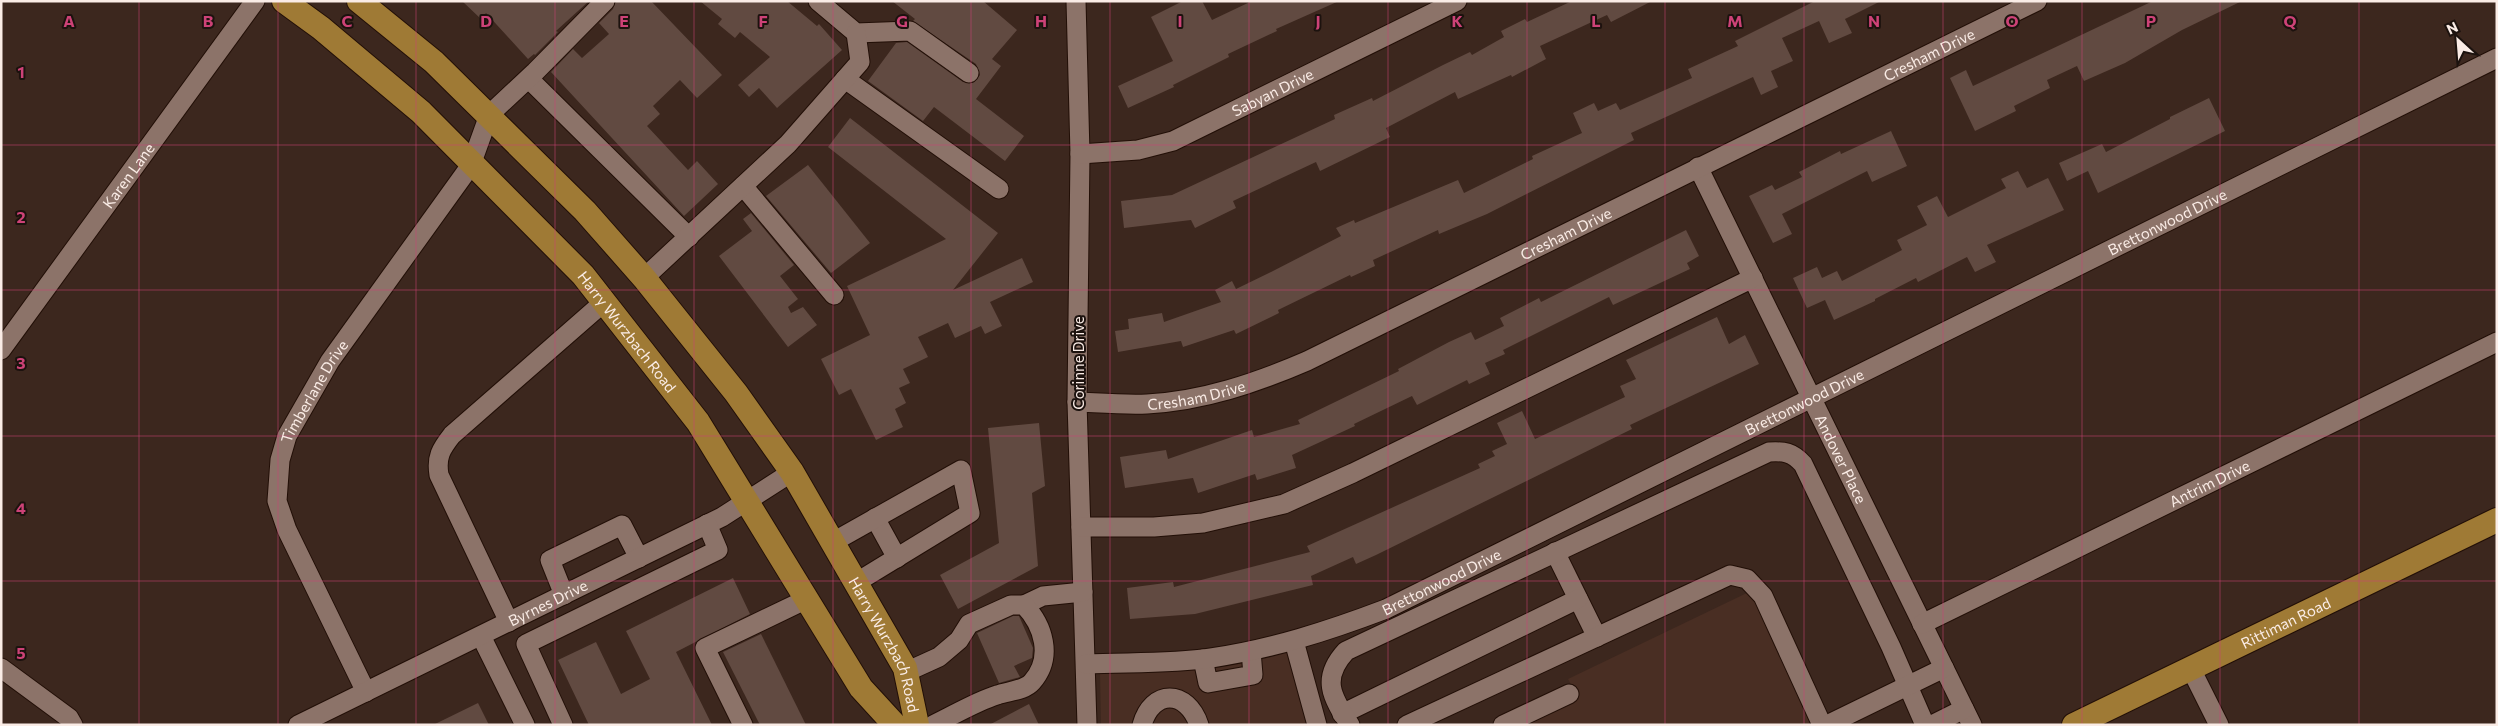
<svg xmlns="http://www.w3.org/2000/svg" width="2498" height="726" viewBox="0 0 2498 726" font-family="Commissioner,sans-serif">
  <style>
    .built { fill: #492e23 }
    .building { fill: #614a41 }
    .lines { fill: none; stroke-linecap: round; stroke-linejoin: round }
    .minor-casing { stroke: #220f07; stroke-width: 21 }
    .major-casing { stroke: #220f07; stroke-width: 26 }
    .minor { stroke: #8c7369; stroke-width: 19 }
    .major { stroke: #9f7a35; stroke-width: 24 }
    .grid { fill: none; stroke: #cd4277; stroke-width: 1; stroke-opacity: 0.55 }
    .labels { text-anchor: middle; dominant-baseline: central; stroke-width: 4; stroke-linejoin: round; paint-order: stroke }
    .street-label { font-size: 15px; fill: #faece6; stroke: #1c120e }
    .grid-label { font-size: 16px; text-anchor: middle; font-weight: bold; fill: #cd4277; stroke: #1c120e; stroke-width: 4; stroke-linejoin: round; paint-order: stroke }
  </style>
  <rect width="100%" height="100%" fill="#3c271e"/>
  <g class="built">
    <path d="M1751 591 1814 725H1522L1579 699 1568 679Z"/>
    <path d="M1289 652 1311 725H1101L1100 672 1224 664Z"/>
  </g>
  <g class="building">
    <path d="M462 1H589L556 31 558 32 535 55 534 54 528 59 486 13 481 19Z"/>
    <path d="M616 1H651L722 75 697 98 680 80 653 106 660 114 647 126 688 170 697 161 718 184 684 216 551 72 573 49 582 58 609 34 599 23 613 9Z"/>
    <path d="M700 1H787L817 26 819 24 842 50 777 108 759 88 749 97 738 85 770 57 740 32 735 38 718 24 722 19Z"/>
    <path d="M892 1H983L1017 30 992 59 1001 66 976 99 1024 136 1005 161 934 107 923 121 868 81 896 43 907 42 963 82 973 83 980 75 976 64 913 21 915 19Z"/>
    <path d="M1183 1H1202L1212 20 1252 1H1339L1276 29 1277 31 1228 54 1229 57 1173 85 1174 87 1128 108 1118 86 1173 61 1151 17Z"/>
    <path d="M1572 1H1652L1611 22 1607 15 1540 46 1546 59 1512 77 1511 75 1458 99 1455 92 1386 128 1390 137 1320 171 1316 162 1233 201 1236 208 1195 228 1191 220 1124 228 1121 201 1172 195 1335 119 1334 115 1372 98 1373 101 1443 65 1470 52 1472 55 1504 37 1501 31 1525 19 1527 22Z"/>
    <path d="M1815 1H1881L1845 19 1852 33 1829 43 1819 21 1782 38 1793 61 1771 71 1778 87 1761 95 1753 77 1631 133 1634 140 1487 214 1439 234 1438 230 1373 260 1375 266 1351 277 1350 275 1278 310 1279 313 1236 334 1234 330 1183 347 1181 341 1118 352 1115 331 1129 329 1128 319 1162 313 1164 322 1221 302 1215 290 1232 281 1236 289 1273 271 1341 236 1336 228 1354 220 1355 223 1458 180 1464 193 1533 159 1532 156 1582 133 1573 113 1594 103 1598 111 1616 103 1620 110 1692 78 1688 69 1738 46 1735 41Z"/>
    <path d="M2153 1H2242L2182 30 2125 63 2084 81 2077 66 2047 80 2050 88 2014 106 2016 111 1975 131 1950 78 1966 70 1973 86Z"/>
    <path d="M2209 98 2225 131 2098 193 2088 171 2067 181 2059 163 2102 144 2106 152 2170 119V117Z"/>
    <path d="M850 118 998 233 953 290 1022 258 1033 282 990 302 1002 326 985 334 981 326 955 338 948 323 918 337 928 357 903 369 910 383 899 388 906 403 895 409 903 427 876 440 851 389 839 395 821 359 870 335 847 286 946 239 828 147Z"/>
    <path d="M1891 131 1907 166 1872 182 1867 171 1782 214 1792 234 1773 243 1749 196 1772 185 1775 190 1802 177 1799 172 1840 151 1841 154Z"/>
    <path d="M808 165 870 243 831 273 766 196Z"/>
    <path d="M2018 171 2027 188 2048 178 2064 210 1987 245 1996 262 1975 272 1967 257 1918 282 1916 278 1875 299V301L1834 320 1825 300 1807 308 1793 278 1817 267 1822 278 1837 271 1842 281 1902 250 1897 240 1927 225 1917 206 1937 196 1948 217 2006 188 2001 179Z"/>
    <path d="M751 213 794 265 780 276 798 299 788 307 791 313 803 307 817 325 788 347 719 256 752 231 743 219Z"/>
    <path d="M1686 230 1699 256 1687 263 1690 269 1613 305 1609 297 1503 350 1505 354 1485 363 1490 374 1469 384 1467 380 1417 405 1412 396 1354 424 1355 426 1292 455 1296 468 1257 480 1255 474 1198 493 1193 478 1125 488 1120 457 1166 450 1168 459 1252 430 1254 437 1300 424 1298 420 1399 371 1398 369 1449 342 1471 332 1475 340 1504 326 1500 318 1539 298 1541 302Z"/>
    <path d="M1717 317 1729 344 1745 335 1759 364 1630 425 1632 429 1376 555 1356 564 1353 557 1311 576 1313 585 1195 614 1130 619 1127 588 1173 582 1174 587 1310 552 1307 546 1480 468 1478 464 1495 456 1492 451 1507 444 1497 423 1522 411 1535 439 1625 397 1620 386 1636 379 1626 360Z"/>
    <path d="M1039 423 1045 486 1032 493 1038 566 958 609 940 575 999 543 988 428Z"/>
    <path d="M733 578 750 614 676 652 712 725H589L558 660 596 642 621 694 650 679 626 631Z"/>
    <path d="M1013 616H1019L1033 648 1032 658 1014 666 1020 677 999 683 977 633Z"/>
    <path d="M761 634 806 725H760L723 652Z"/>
    <path d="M478 703 489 725H433Z"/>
    <path d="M1029 704 1039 725H989Z"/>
  </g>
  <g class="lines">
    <g class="minor-casing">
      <g id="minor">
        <path d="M818 1 856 33 910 31 969 73"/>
        <path d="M1076 1 1080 154 1077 402 1087 725"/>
        <path d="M529 79 689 237"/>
        <path d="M845 79 999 189"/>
        <path id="s1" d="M1080 154 1138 150 1173 141 1457 1"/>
        <path id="s2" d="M1698 167 1972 725"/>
        <path d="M743 186 834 295"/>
        <path d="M644 278 788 144 860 62 856 33"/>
        <path id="s3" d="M1 350 255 1"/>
        <path id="s4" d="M1077 402C1100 403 1124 405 1147 404 1203 401 1256 383 1307 361L2037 1"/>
        <path d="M875 518 897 558"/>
        <path d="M1081 527H1154L1203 523 1284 504 1353 473 1753 278"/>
        <path d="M833 542 961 470 970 513 857 582"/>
        <path d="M1555 552 1597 637"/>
        <path d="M564 595 550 560 622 525 639 558"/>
        <path d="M1024 605 1043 596 1083 592"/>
        <path d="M509 622 439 475C436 457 441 449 452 435L604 302"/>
        <path id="s5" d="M1922 624 2497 342"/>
        <path d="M481 636 525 725"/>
        <path d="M1294 641 1317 725"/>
        <path d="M1203 659 1208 683 1253 675 1251 651"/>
        <path id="s6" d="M1086 664C1127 662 1170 664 1211 658 1272 649 1328 631 1386 609L2497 58"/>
        <path d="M1 668 69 718 73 725"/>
        <path d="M2191 669 2219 725"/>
        <path d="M906 672 939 657 959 640 969 624 1011 605H1024C1043 625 1054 657 1032 682 1024 691 1008 691 997 695 975 702 954 715 933 725"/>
        <path id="s7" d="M366 692 287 530 277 501 280 460 287 436 330 361 471 165 489 115 535 72 605 1"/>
        <path d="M1342 714 1578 599"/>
        <path id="s8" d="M298 725 722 517 792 472"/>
        <path d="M563 725 526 644 718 550 707 524"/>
        <path d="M743 725 705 648 807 599"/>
        <path d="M1142 725C1152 689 1187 689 1199 725"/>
        <path d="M1350 725C1331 696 1321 678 1346 651L1769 452C1784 451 1792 452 1803 464L1891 647 1925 725"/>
        <path d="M1407 725 1730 575 1747 579 1763 596 1822 725"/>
        <path d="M1503 725 1569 694"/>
        <path d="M1827 725 1944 668"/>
        <path d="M1932 725 1964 709"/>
      </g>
    </g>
    <g class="major-casing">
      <g id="major">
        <path id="s9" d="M284 1 321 28 421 112 583 275 698 422 861 688 895 725"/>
        <path id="s10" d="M359 1 434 62 585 211 644 278 736 393 792 472 905 668 917 725"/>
        <path id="s11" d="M2074 725 2497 520"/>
      </g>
    </g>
    <use href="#minor" class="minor"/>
    <use href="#major" class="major"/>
  </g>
  <path class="grid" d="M139 1V725M278 1V725M416 1V725M555 1V725M694 1V725M833 1V725M971 1V725M1110 1V725M1249 1V725M1388 1V725M1527 1V725M1665 1V725M1804 1V725M1943 1V725M2082 1V725M2220 1V725M2359 1V725M1 145H2497M1 290H2497M1 436H2497M1 581H2497"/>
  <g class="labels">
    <g class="street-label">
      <text stroke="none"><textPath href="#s4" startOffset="930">Cresham Drive</textPath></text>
      <text stroke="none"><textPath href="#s1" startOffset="205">Sabyan Drive</textPath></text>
      <text stroke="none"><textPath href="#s3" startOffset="216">Karen Lane</textPath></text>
      <text stroke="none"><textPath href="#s6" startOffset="1179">Brettonwood Drive</textPath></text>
      <text stroke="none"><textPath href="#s4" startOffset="525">Cresham Drive</textPath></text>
      <text stroke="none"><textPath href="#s9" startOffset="478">Harry Wurzbach Road</textPath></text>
      <text transform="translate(1078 363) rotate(-90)">Corinne Drive</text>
      <text stroke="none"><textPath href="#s7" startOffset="329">Timberlane Drive</textPath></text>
      <text stroke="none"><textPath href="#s4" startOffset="120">Cresham Drive</textPath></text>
      <text stroke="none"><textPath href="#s6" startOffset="774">Brettonwood Drive</textPath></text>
      <text stroke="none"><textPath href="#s2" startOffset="325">Andover Place</textPath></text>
      <text stroke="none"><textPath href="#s5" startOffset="320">Antrim Drive</textPath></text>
      <text stroke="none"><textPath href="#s6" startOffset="369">Brettonwood Drive</textPath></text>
      <text stroke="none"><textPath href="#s8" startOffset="278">Byrnes Drive</textPath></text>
      <text stroke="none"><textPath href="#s11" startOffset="235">Rittiman Road</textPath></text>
      <text stroke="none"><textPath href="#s10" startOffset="839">Harry Wurzbach Road</textPath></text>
    </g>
  </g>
  <g class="grid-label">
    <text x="69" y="27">A</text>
    <text x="208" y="27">B</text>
    <text x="347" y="27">C</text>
    <text x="486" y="27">D</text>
    <text x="624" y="27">E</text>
    <text x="763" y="27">F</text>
    <text x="902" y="27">G</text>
    <text x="1041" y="27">H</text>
    <text x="1180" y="27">I</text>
    <text x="1318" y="27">J</text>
    <text x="1457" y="27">K</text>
    <text x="1596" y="27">L</text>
    <text x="1735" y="27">M</text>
    <text x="1874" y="27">N</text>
    <text x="2012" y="27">O</text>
    <text x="2151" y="27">P</text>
    <text x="2290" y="27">Q</text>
    <text x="21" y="78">1</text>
    <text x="21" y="223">2</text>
    <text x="21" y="369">3</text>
    <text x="21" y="514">4</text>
    <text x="21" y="659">5</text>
  </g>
  <rect width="2498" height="726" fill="none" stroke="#faece6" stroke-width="5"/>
  <g transform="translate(2458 40) rotate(334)" stroke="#1c120e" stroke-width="4" paint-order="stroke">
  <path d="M0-4L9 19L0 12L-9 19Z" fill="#faece6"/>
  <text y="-8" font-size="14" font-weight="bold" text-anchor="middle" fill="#faece6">N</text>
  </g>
</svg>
